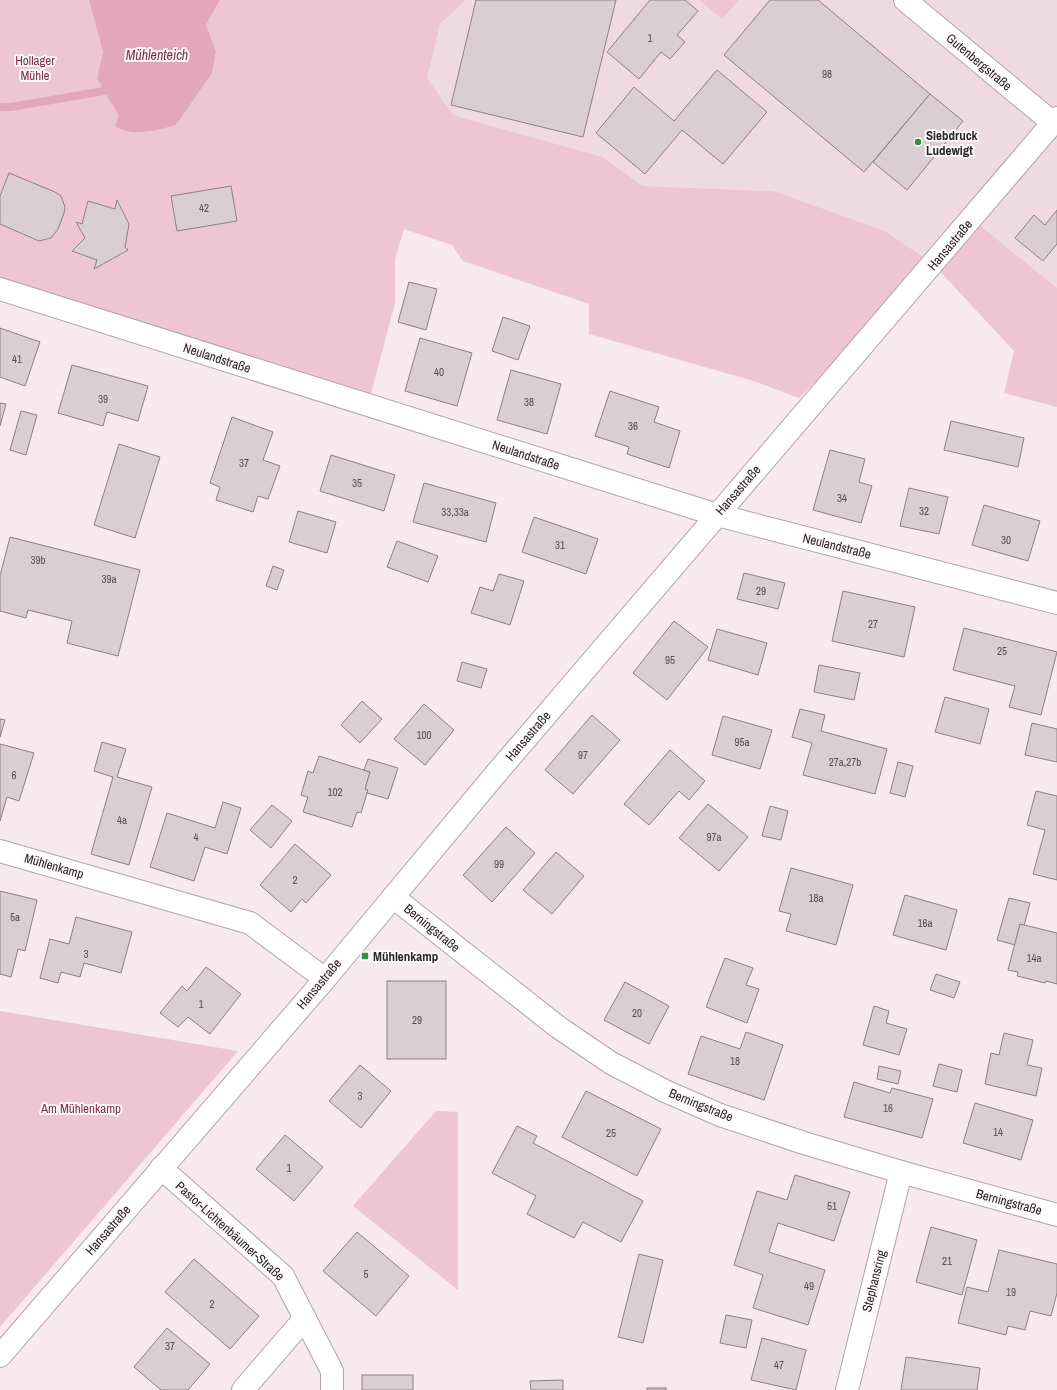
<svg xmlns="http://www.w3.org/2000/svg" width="1057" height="1390" viewBox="0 0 1057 1390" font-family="'Archivo Narrow',sans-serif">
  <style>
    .built { fill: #f0dae1 }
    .green { fill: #eec6d3 }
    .water { fill: #e3a7bb }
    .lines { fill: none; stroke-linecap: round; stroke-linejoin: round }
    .stream { stroke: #e3a7bb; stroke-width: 8 }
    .building { fill: #dbced2; stroke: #8c8084 }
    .street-casing { stroke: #b1a4a8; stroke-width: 24 }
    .street { stroke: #fff; stroke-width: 22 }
    .poi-dot { fill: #309044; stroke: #fff9fb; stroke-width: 1.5 }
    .labels { text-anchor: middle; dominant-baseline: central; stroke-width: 4; stroke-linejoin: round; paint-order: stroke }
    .number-label { font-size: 11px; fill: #564e50 }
    .park-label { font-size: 13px; fill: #79314e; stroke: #fff9fb }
    .street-label { font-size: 13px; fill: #292425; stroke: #fff9fb }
    .poi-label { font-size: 13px; font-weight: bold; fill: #292425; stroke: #fff9fb; text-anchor: start }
    .water-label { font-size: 14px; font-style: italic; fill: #752e4b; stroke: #fff9fb }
  </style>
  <rect width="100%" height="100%" fill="#f7e9ed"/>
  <path class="built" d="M466 0H1057V288L972 219 933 264 773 191 643 186 603 157 453 115 426 78 440 24Z"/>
  <g class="green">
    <path d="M0 0H89L103 52 97 78 216 51 206 25 220 0H466L440 24 427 78 453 115 603 157 643 186 773 191 885 231 933 264 972 219 1057 288V407L1004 393 1014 351 933 264 799 398 757 382 589 334V304L463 261 452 245 404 229 395 259V303L368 405 0 284Z"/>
    <path d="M699 0H739L722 19Z"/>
    <path d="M0 1011 238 1051 0 1327Z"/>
    <path d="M436 1111 458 1112V1290L353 1206Z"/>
  </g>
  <path class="water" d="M89 0H220L206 25 216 51 212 73 176 125C156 130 133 138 115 126L119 116 97 78 103 52Z"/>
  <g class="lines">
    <path class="stream" d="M0 107H11L104 91"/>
  </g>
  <g class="building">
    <path d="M476 0H616L583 137 451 105Z"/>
    <path d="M650 0H685L698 11 677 35 685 42 670 59 661 52 639 79 607 52Z"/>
    <path d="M770 0H818L930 94 864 172 724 55Z"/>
    <path d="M717 70 767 112 723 164 682 130 645 174 596 133 634 87 674 121Z"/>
    <path d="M930 94 963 121 907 190 873 162Z"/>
    <path d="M9 173 55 192 61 196 65 207 64 213 58 229 51 238 39 241 0 224V196Z"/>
    <path d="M231 186 237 221 177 231 171 196Z"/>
    <path d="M117 200 129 224 125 247 128 250 94 269 97 260 72 251 85 238 76 222 82 224 88 201 115 209Z"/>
    <path d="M1057 210V244L1043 261 1015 238 1034 215 1045 225Z"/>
    <path d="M409 282 437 289 426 330 398 322Z"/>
    <path d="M503 317 530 326 518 360 492 351Z"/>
    <path d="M0 328 40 342 25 386 0 377Z"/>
    <path d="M420 338 472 353 457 406 405 391Z"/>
    <path d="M72 365 148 386 138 421 107 412 103 426 58 413Z"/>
    <path d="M511 370 561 384 547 434 497 420Z"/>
    <path d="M610 391 659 407 654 422 680 431 669 468 627 454 629 447 595 436Z"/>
    <path d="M0 403 6 404 0 426Z"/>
    <path d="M21 411 37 415 26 455 10 450Z"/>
    <path d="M232 417 273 432 263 460 280 466 268 499 258 496 253 512 216 500 220 487 210 483Z"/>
    <path d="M951 421 1024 438 1018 467 944 450Z"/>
    <path d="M119 444 160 457 135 538 94 525Z"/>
    <path d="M830 450 865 459 859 482 872 486 861 523 813 510Z"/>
    <path d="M331 455 395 475 384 511 320 491Z"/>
    <path d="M424 483 496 503 486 542 413 522Z"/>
    <path d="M909 488 948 497 939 534 900 526Z"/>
    <path d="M984 505 1040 521 1028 561 972 545Z"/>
    <path d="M298 511 336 522 327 553 289 542Z"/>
    <path d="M534 517 598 539 586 574 522 552Z"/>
    <path d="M10 537 140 570 118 656 67 643 72 621 28 610 26 618 0 611V576Z"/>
    <path d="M397 541 438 556 428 582 387 567Z"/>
    <path d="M273 566 284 570 277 590 266 586Z"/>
    <path d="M744 573 785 583 778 609 737 599Z"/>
    <path d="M499 574 524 581 510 625 471 613 480 587 493 591Z"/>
    <path d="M843 591 915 607 904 657 832 641Z"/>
    <path d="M674 621 708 647 667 700 633 673Z"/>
    <path d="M964 628 1057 652 1041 715 1009 707 1015 686 953 670Z"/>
    <path d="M717 629 767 643 758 675 708 660Z"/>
    <path d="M462 662 487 669 481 688 457 681Z"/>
    <path d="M819 665 860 673 854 700 814 692Z"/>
    <path d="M945 697 989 709 980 744 935 732Z"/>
    <path d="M362 701 382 719 360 743 341 725Z"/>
    <path d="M424 704 454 730 425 765 394 739Z"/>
    <path d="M800 709 825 715 821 731 887 749 875 794 803 775 812 743 792 737Z"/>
    <path d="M592 715 620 740 573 794 545 770Z"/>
    <path d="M723 716 772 730 760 769 712 755Z"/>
    <path d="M0 719 5 720 0 737Z"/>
    <path d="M1032 723 1057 729V762L1025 755Z"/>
    <path d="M102 742 126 749 117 777 152 787 129 865 91 854 113 777 94 771Z"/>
    <path d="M0 744 34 753 19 801 7 797 0 821Z"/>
    <path d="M670 750 705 781 689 800 679 791 649 825 624 804Z"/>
    <path d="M319 756 370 772 365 789 368 790 361 813 357 812 352 827 303 812 308 797 301 795 308 771 313 773Z"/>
    <path d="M368 759 398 768 388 799 367 793 368 790 365 789 370 772 364 770Z"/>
    <path d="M898 762 913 766 905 797 890 793Z"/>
    <path d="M1036 791 1057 796V880L1033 874 1045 830 1027 825Z"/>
    <path d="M223 802 241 808 227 854 205 847 194 881 150 867 167 813 215 828Z"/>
    <path d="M708 804 748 837 719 871 679 838Z"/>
    <path d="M272 805 292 821 271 848 250 830Z"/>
    <path d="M770 806 788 811 781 840 762 836Z"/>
    <path d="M506 827 535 853 492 902 463 875Z"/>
    <path d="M295 844 331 875 306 903 302 899 291 912 260 885Z"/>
    <path d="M556 852 584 876 552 914 523 890Z"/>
    <path d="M791 868 853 885 836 945 786 931 791 914 779 911Z"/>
    <path d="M0 891 37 900 25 951 18 949 11 977 0 974Z"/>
    <path d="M905 895 957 910 946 950 893 935Z"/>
    <path d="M1009 898 1030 903 1024 926 1020 924 1015 945 997 940Z"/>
    <path d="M76 917 132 932 121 973 84 963 80 977 61 972 58 983 40 978 50 939 69 944Z"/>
    <path d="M1020 924 1057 933V984L1046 981 1045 983 1017 976 1018 972 1008 970Z"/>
    <path d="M725 958 753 968 746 985 759 989 747 1023 706 1007Z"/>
    <path d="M206 967 241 994 210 1034 188 1017 178 1027 160 1013 182 986 187 991Z"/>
    <path d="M936 974 960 982 954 998 930 990Z"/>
    <rect x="387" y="981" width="59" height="78"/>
    <path d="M625 982 669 1006 649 1044 604 1020Z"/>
    <path d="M874 1006 889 1011 886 1023 907 1029 899 1055 863 1045Z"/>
    <path d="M746 1032 783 1045 764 1100 688 1074 701 1036 740 1049Z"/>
    <path d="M1004 1033 1033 1040 1027 1065 1042 1068 1036 1096 985 1084 991 1053 999 1055Z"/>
    <path d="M939 1064 962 1070 957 1092 933 1086Z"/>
    <path d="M360 1065 391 1091 361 1128 329 1101Z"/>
    <path d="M879 1066 901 1071 898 1084 877 1079Z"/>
    <path d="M854 1082 890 1093 892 1088 933 1099 922 1138 844 1117Z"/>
    <path d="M586 1091 661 1129 637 1176 562 1137Z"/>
    <path d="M975 1103 1033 1120 1021 1160 963 1143Z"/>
    <path d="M517 1126 537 1136 533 1143 643 1201 621 1242 583 1222 574 1238 527 1214 536 1196 492 1173Z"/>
    <path d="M285 1135 323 1167 294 1201 256 1169Z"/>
    <path d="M795 1175 850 1192 834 1241 778 1223 769 1252 825 1270 808 1325 753 1308 763 1275 734 1265 757 1191 787 1200Z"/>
    <path d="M931 1227 977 1240 962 1295 916 1282Z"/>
    <path d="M357 1232 409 1276 376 1316 323 1271Z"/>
    <path d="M999 1250 1057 1264V1293L1051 1316 1030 1311 1025 1330 1008 1326 1006 1335 958 1323 967 1287 988 1292Z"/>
    <path d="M639 1254 663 1260 643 1343 618 1337Z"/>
    <path d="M194 1259 259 1316 230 1349 165 1292Z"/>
    <path d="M726 1315 752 1320 746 1348 720 1343Z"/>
    <path d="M167 1328 210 1364 188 1390H161L134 1367Z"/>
    <path d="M762 1338 806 1350 796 1390 751 1380Z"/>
    <path d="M906 1357 980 1368 977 1390H901Z"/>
    <rect x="362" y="1375" width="51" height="15"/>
    <path d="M563 1380V1390H531L530 1381Z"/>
    <rect x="647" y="1388" width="19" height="2"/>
  </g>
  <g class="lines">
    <g class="street-casing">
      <g id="street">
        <path d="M905 0 1053 123"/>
        <path d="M0 289 717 515 1057 603"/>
        <path d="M0 851 250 923 325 979"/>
        <path d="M393 897 558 1027 611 1063 665 1091 720 1115 804 1143 901 1172 1057 1215"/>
        <path d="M161 1168 283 1276 332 1371V1390"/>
        <path d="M0 1356 325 979 494 776 1057 118"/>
        <path d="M243 1390 305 1318"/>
        <path d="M847 1390 901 1172"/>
      </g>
    </g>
    <use href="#street" class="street"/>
  </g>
  <g class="poi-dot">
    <circle cx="918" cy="142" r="4"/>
    <rect x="361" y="952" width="8" height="8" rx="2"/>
  </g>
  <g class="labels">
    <g class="number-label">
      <text x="650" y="38">1</text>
      <text x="827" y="74">98</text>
      <text x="204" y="208">42</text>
      <text x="17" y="359">41</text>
      <text x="439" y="372">40</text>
      <text x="103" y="399">39</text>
      <text x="529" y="402">38</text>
      <text x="633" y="426">36</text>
      <text x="244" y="463">37</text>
      <text x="357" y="483">35</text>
      <text x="842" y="498">34</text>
      <text x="924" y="511">32</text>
      <text x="455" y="512">33,33a</text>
      <text x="1006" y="540">30</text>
      <text x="560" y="545">31</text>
      <text x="38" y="560">39b</text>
      <text x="109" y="579">39a</text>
      <text x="761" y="591">29</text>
      <text x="873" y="624">27</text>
      <text x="1002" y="651">25</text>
      <text x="670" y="660">95</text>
      <text x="424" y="735">100</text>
      <text x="742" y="742">95a</text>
      <text x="583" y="755">97</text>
      <text x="845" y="762">27a,27b</text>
      <text x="14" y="775">6</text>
      <text x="335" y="792">102</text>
      <text x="122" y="820">4a</text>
      <text x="196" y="837">4</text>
      <text x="714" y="837">97a</text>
      <text x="499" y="864">99</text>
      <text x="295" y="880">2</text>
      <text x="816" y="898">18a</text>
      <text x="15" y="917">5a</text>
      <text x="925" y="923">16a</text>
      <text x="86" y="954">3</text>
      <text x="1034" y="958">14a</text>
      <text x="201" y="1004">1</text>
      <text x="637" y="1013">20</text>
      <text x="417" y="1020">29</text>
      <text x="735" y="1061">18</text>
      <text x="360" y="1096">3</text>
      <text x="888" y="1108">16</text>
      <text x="998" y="1132">14</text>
      <text x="611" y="1133">25</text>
      <text x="289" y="1168">1</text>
      <text x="832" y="1206">51</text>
      <text x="947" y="1261">21</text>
      <text x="366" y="1274">5</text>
      <text x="809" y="1286">49</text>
      <text x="1011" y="1292">19</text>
      <text x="212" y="1304">2</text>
      <text x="170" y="1346">37</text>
      <text x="779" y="1365">47</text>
    </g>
    <g class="park-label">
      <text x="35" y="60">Hollager<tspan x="35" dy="15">Mühle</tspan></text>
      <text x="81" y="1108">Am Mühlenkamp</text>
    </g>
    <g class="street-label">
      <text transform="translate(979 62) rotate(40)">Gutenbergstraße</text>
      <text transform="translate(950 245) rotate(-50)">Hansastraße</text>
      <text transform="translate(217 358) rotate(18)">Neulandstraße</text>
      <text transform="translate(526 455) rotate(18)">Neulandstraße</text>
      <text transform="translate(738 490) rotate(-49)">Hansastraße</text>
      <text transform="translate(837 546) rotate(14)">Neulandstraße</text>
      <text transform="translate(528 736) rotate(-49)">Hansastraße</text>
      <text transform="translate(54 866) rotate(16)">Mühlenkamp</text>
      <text transform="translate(432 928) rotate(39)">Berningstraße</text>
      <text transform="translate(319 984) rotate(-50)">Hansastraße</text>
      <text transform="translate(701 1105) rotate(22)">Berningstraße</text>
      <text transform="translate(1009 1202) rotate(15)">Berningstraße</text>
      <text transform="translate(108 1230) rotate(-49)">Hansastraße</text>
      <text transform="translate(230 1231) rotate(42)">Pastor-Lichtenbäumer-Straße</text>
      <text transform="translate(874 1281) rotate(-76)">Stephansring</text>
    </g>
    <g class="poi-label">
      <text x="926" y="135">Siebdruck<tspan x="926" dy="15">Ludewigt</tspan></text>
      <text x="373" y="956">Mühlenkamp</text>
    </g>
    <g class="water-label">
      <text x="157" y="55">Mühlenteich</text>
    </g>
  </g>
</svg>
